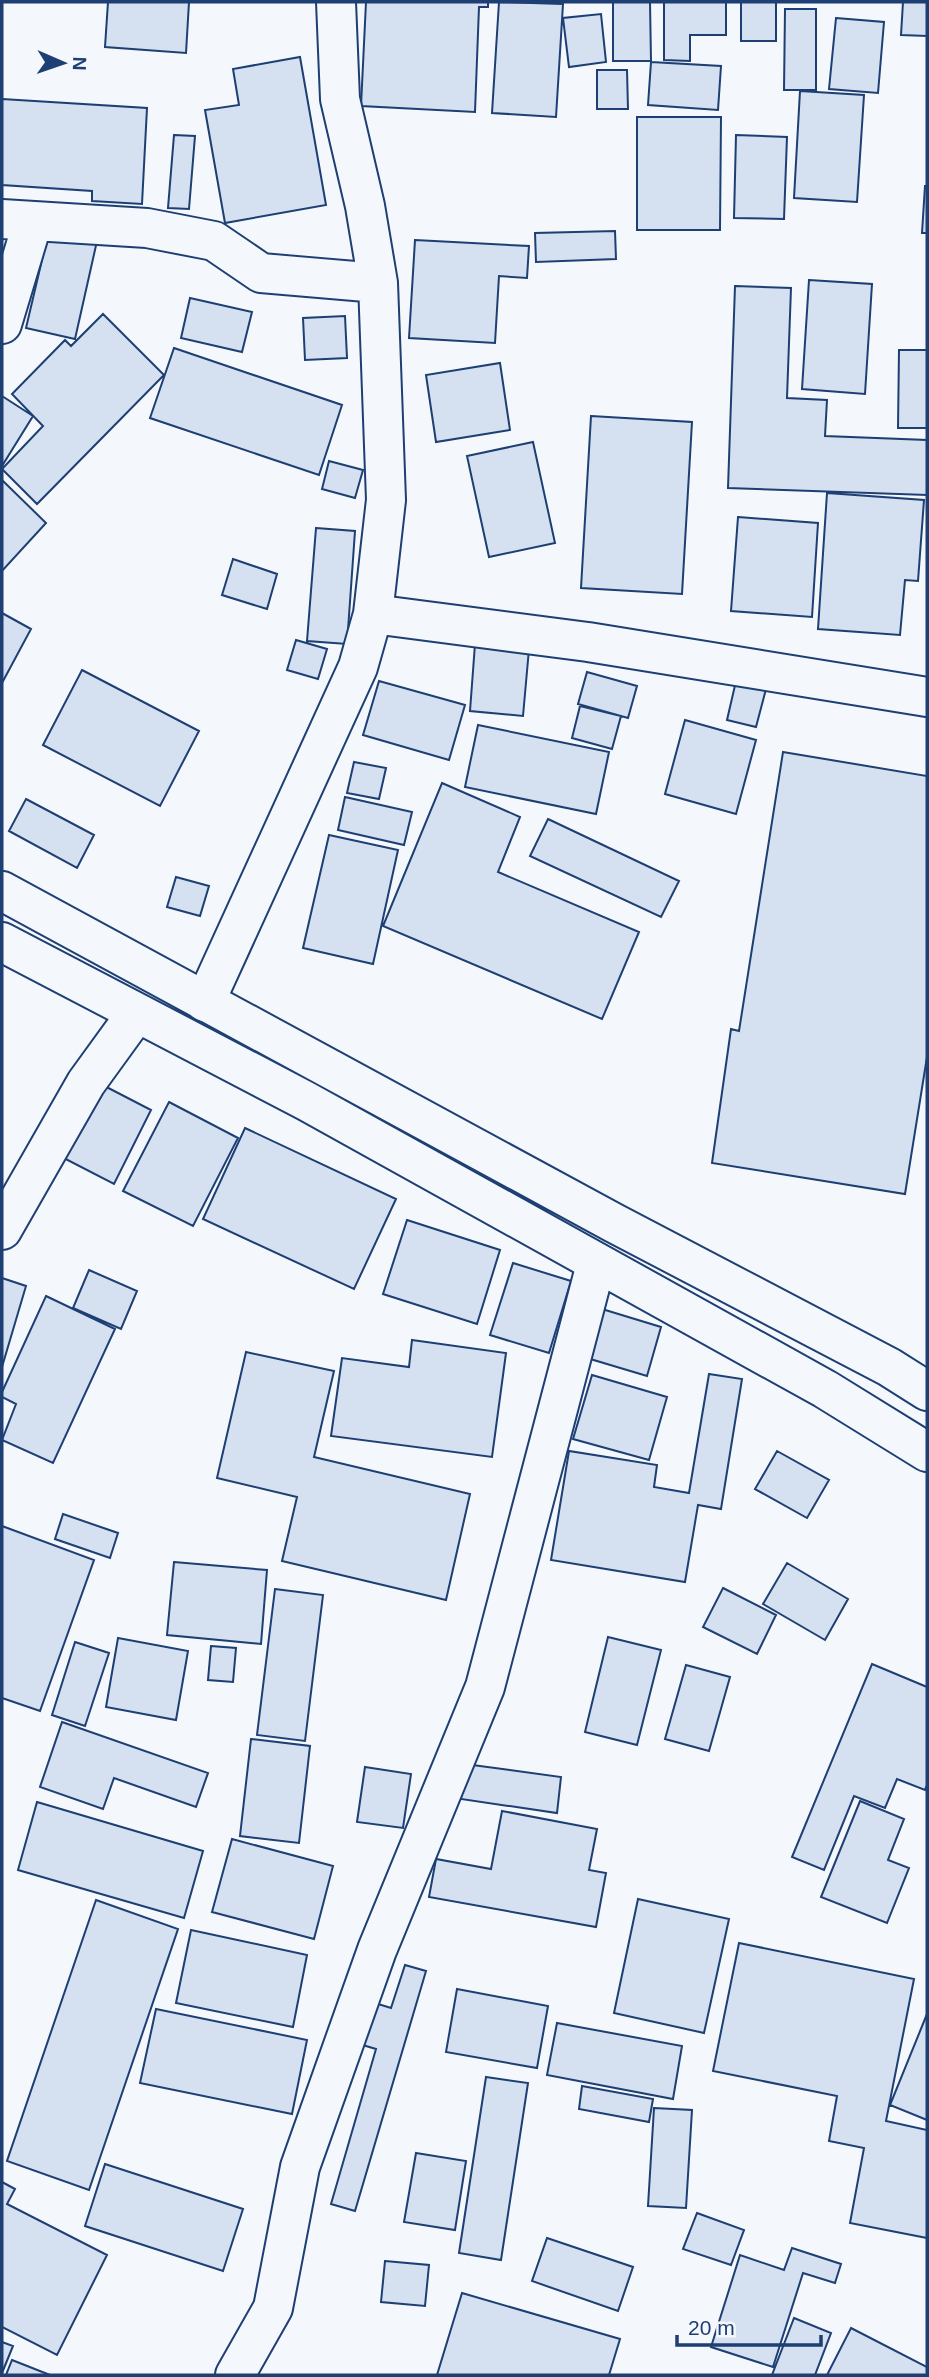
<svg xmlns="http://www.w3.org/2000/svg" width="929" height="2377" font-family="Arial,sans-serif">
  <style>
    .building { fill: #d5e0f0; stroke: #1d3f73; stroke-width: 2 }
    .lines { fill: none; stroke-linecap: round; stroke-linejoin: round }
    .minor-casing { stroke: #1d3f73; stroke-width: 42 }
    .tertiary-casing { stroke: #1d3f73; stroke-width: 42 }
    .primary-casing { stroke: #1d3f73; stroke-width: 42 }
    .minor { stroke: #f4f7fb; stroke-width: 38 }
    .tertiary { stroke: #f4f7fb; stroke-width: 38 }
    .primary { stroke: #f4f7fb; stroke-width: 38 }
  </style>
  <rect width="100%" height="100%" fill="#f4f7fb"/>
  <path class="building" d="M108,2h81l-3,51 -81,-6z
    M366,2h122v5h-9l-4,105 -114,-6z
    M499,2l64,2 -7,113 -64,-4z
    M613,2h37l1,59h-38z
    M664,2h62v33h-36v26l-26,-1z
    M741,2h35v39h-35z
    M903,2h24v34l-26,-1z
    M785,9h31v81h-32z
    M601,14l5,48 -37,5 -6,-49z
    M836,18l48,4 -6,71 -49,-4z
    M300,57l26,148 -101,18 -20,-113 34,-5 -6,-36z
    M651,62l70,4 -3,44 -70,-5z
    M597,70h30l1,39h-31z
    M800,91l64,4 -7,107 -63,-4z
    M2,99l145,9 -5,96 -50,-3v-10l-90,-6z
    M637,117h84l-1,113h-83z
    M174,135l21,1 -6,73 -21,-1z
    M736,135l51,2 -3,82 -50,-1z
    M925,186h2v47h-5z
    M49,230l48,11 -22,98 -49,-11z
    M615,231l1,28 -80,3 -1,-29z
    M415,240l114,6 -2,32 -28,-2 -4,67 -86,-5z
    M809,280l63,4 -7,110 -63,-5z
    M735,286l56,2 -4,110 40,2 -2,36 102,4v55l-199,-7z
    M190,298l62,14 -10,40 -61,-14z
    M103,314l61,61 -127,129 -35,-35 41,-43 -31,-32 53,-54 6,6z
    M345,316l2,42 -42,2 -2,-42z
    M174,348l168,57 -23,70 -169,-57z
    M899,350h28v78h-29z
    M500,363l10,67 -74,12 -10,-67z
    M2,396l31,20 -31,50z
    M591,416l101,6 -10,172 -101,-6z
    M533,442l22,101 -66,14 -22,-101z
    M329,461l34,9 -8,28 -33,-9z
    M2,480l44,43 -44,48z
    M827,493l97,7 -6,81 -13,-1 -5,55 -82,-6z
    M738,517l80,6 -6,94 -81,-6z
    M316,528l39,3 -8,113 -40,-3z
    M233,559l44,15 -10,35 -45,-14z
    M2,613l29,16 -29,54z
    M296,640l31,9 -9,30 -31,-9z
    M475,644l54,5 -6,67 -53,-5z
    M82,670l117,61 -39,75 -117,-61z
    M587,672l50,14 -9,32 -50,-14z
    M379,681l86,24 -16,55 -86,-25z
    M736,681l30,8 -10,38 -29,-7z
    M580,706l41,10 -9,33 -40,-11z
    M685,720l71,20 -20,74 -71,-20z
    M478,725l131,27 -13,62 -131,-27z
    M783,752l144,24v281l-22,137 -193,-31 19,-134 8,2z
    M354,762l32,6 -7,31 -32,-6z
    M442,783l78,34 -22,55 141,60 -37,87 -219,-93z
    M345,797l67,15 -8,33 -66,-15z
    M26,799l68,36 -17,33 -68,-37z
    M548,819l131,62 -18,36 -131,-61z
    M329,835l69,15 -25,114 -70,-16z
    M176,877l33,9 -9,30 -33,-9z
    M91,1079l60,31 -37,74 -60,-31z
    M169,1102l69,36 -45,88 -70,-35z
    M245,1128l151,71 -42,90 -151,-70z
    M407,1220l93,30 -23,74 -94,-30z
    M513,1263l58,18 -22,72 -59,-18z
    M89,1270l48,21 -16,38 -48,-21z
    M2,1278l24,8 -24,81z
    M46,1296l69,33 -62,134 -51,-23 14,-36 -14,-7v-5z
    M602,1309l59,18 -14,49 -60,-18z
    M412,1340l94,13 -14,104 -161,-21 11,-78 67,9z
    M246,1352l88,19 -20,86 156,37 -24,106 -164,-39 15,-64 -80,-19z
    M709,1374l33,5 -21,130 -23,-4 -13,77 -134,-22 18,-109 88,14 -3,22 35,6z
    M592,1375l75,22 -18,63 -76,-21z
    M777,1451l52,29 -22,38 -52,-29z
    M63,1514l55,19 -8,25 -55,-19z
    M2,1526l92,34 -54,151 -38,-13z
    M174,1562l93,8 -6,74 -94,-9z
    M787,1563l61,36 -23,41 -62,-36z
    M723,1588l53,27 -19,39 -54,-27z
    M275,1589l48,6 -18,146 -48,-6z
    M608,1637l53,13 -24,95 -52,-13z
    M118,1638l70,13 -12,69 -70,-13z
    M75,1642l34,11 -24,73 -33,-11z
    M211,1646l25,2 -3,34 -25,-2z
    M872,1664l55,23v98l-2,5 -28,-11 -12,29 -31,-12 -30,74 -32,-13z
    M686,1665l44,12 -21,74 -44,-12z
    M62,1722l146,51 -12,34 -82,-29 -11,31 -63,-22z
    M251,1739l59,7 -11,97 -59,-7z
    M465,1764l96,13 -4,36 -96,-14z
    M365,1767l46,7 -8,54 -46,-6z
    M860,1801l44,18 -16,41 21,8 -22,55 -66,-26z
    M37,1802l166,49 -19,67 -166,-48z
    M502,1811l95,18 -8,41 17,3 -10,54 -167,-30 7,-38 55,10z
    M232,1839l101,27 -19,73 -102,-27z
    M638,1899l91,20 -25,114 -90,-20z
    M96,1900l82,29 -89,261 -82,-29z
    M191,1930l116,25 -14,72 -117,-24z
    M739,1943l175,36 -28,142 41,9v108l-77,-15 14,-75 -35,-7 8,-45 -124,-25z
    M405,1965l21,6 -71,240 -24,-7 45,-155 -27,-8 13,-42 29,9z
    M457,1989l91,17 -11,62 -91,-16z
    M156,2009l151,31 -15,74 -152,-31z
    M927,2014v106l-37,-15z
    M557,2023l125,23 -9,53 -126,-24z
    M486,2077l42,6 -27,177 -42,-7z
    M582,2086l71,13 -4,23 -70,-13z
    M654,2108l38,2 -6,98 -38,-2z
    M416,2153l50,8 -11,69 -51,-8z
    M105,2164l138,45 -20,62 -138,-45z
    M2,2182l13,7 -8,15 100,51 -50,100 -55,-28z
    M697,2213l47,17 -13,35 -48,-16z
    M547,2238l86,29 -15,44 -86,-30z
    M792,2248l49,16 -6,19 -32,-10 -30,94 -62,-20 29,-92 44,15z
    M385,2261l44,4 -4,41 -44,-4z
    M462,2293l158,46 -11,36h-172z
    M794,2318l37,15 -16,42h-43z
    M851,2328l76,39v8h-100z
    M2,2342l11,4 -11,27z
    M12,2360l38,15h-44z"/>
  <g class="lines">
    <g class="minor-casing">
      <path id="minor" d="M2,219l145,9 67,13 47,32 117,10
        M2,324l31,-103
        M373,614l215,28 339,55
        M205,1002l153,-335 15,-53 13,-114 -8,-217 -13,-77 -25,-107 -4,-97
        M235,2375l38,-67 27,-141 77,-217 108,-263 111,-423"/>
    </g>
    <g class="tertiary-casing">
      <path id="tertiary" d="M2,1230l84,-147 50,-69"/>
    </g>
    <g class="primary-casing">
      <path id="primary" d="M2,891l612,332 275,144 38,24
        M2,942l304,159 519,288 102,63"/>
    </g>
    <use href="#minor" class="minor"/>
    <use href="#tertiary" class="tertiary"/>
    <use href="#primary" class="primary"/>
  </g>
  <rect width="929" height="2377" fill="none" stroke="#1d3f73" stroke-width="7"/>
  <g transform="translate(63 63) rotate(92)" stroke="#f4f7fb" stroke-width="5" paint-order="stroke">
  <path d="M0-5L12 26L0 18L-12 26Z" fill="#1d3f73"/>
  <text y="-10" font-size="19" font-weight="bold" text-anchor="middle" fill="#1d3f73">N</text>
  </g>
  <path d="M677 2335v10h144v-10" fill="none" stroke="#1d3f73" stroke-width="3.5"/>
  <text x="688" y="2335" font-size="21" fill="#1d3f73" stroke="#f4f7fb" stroke-width="5" paint-order="stroke">20 m</text>
</svg>
